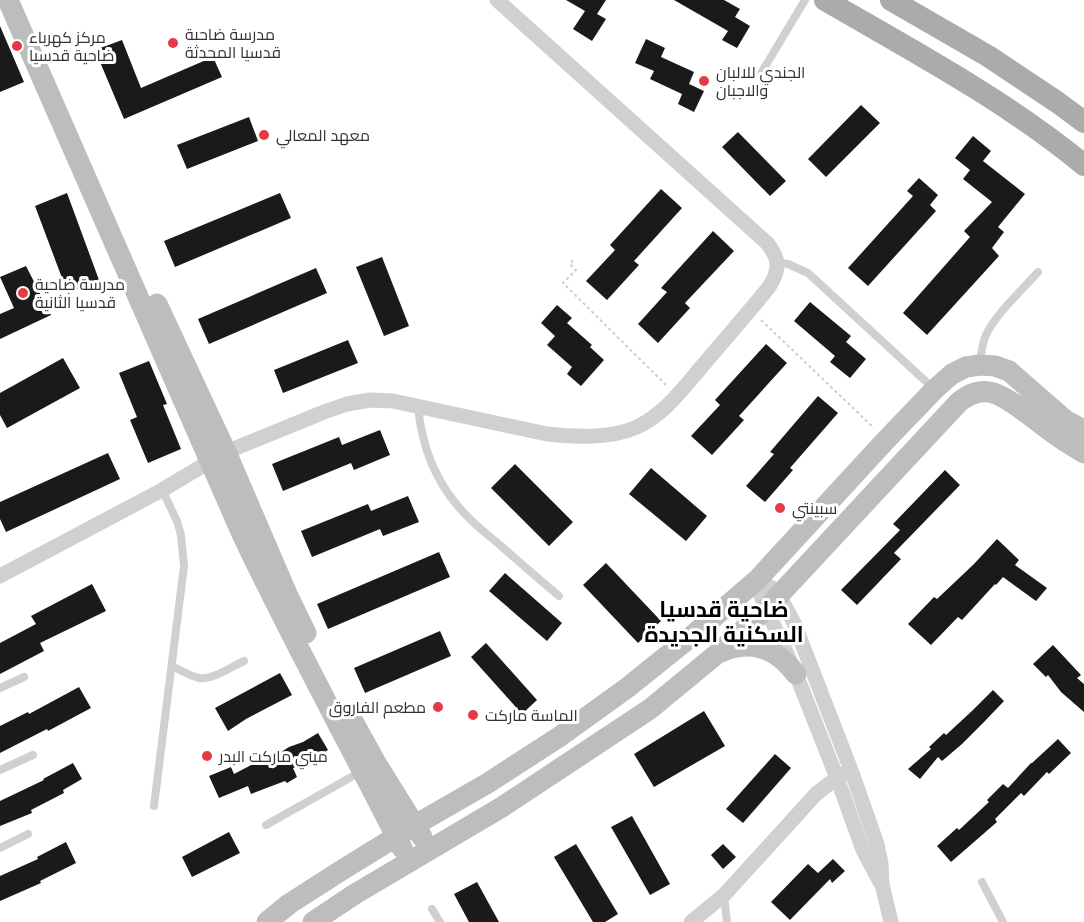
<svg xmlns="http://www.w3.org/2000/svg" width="1084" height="922" font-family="'IBM Plex Sans',Cairo,sans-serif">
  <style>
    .building { fill: #1a1a1a }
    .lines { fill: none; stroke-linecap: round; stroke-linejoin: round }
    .path { stroke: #cdcdcd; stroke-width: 2; stroke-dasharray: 3 3; stroke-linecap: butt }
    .lane { stroke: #d0d0d0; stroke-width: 8 }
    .street { stroke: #d0d0d0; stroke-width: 15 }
    .secondary { stroke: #bdbdbd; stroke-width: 21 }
    .primary { stroke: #ababab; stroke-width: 22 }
    .poi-dot { fill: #e63946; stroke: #fff; stroke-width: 2 }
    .labels { text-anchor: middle; stroke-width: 6; stroke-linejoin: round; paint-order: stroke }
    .poi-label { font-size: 16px; fill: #333; stroke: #fff; text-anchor: start }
    .district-label { font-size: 22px; font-weight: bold; fill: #000; stroke: #fff }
  </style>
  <rect width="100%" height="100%" fill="#fff"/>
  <path class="building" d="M566,0h40l-9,14 9,5 -14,22 -19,-12 12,-18z
    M674,0h50l16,9 -5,8 15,9 -13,22 -15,-8 6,-9z
    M0,26l24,56 -24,10z
    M646,39l19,9 -4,9 33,15 -5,12 15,7 -10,21 -16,-8 4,-10 -32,-15 4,-8 -19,-8z
    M122,40l19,48 72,-31 9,20 -98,42 -29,-69z
    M861,105l19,18 -54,54 -18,-18z
    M249,117l9,24 -71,28 -10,-24z
    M738,132l48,49 -16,15 -48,-49z
    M973,136l18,15 -8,10 42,33 -27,33 6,5 -12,16 7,8 -72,79 -24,-22 67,-76 -6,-6 28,-29 -29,-23 7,-9 -15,-12z
    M919,178l19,17 -8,10 6,6 -68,75 -20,-18 65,-72 -6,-5z
    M661,189l21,19 -48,53 5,4 -32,35 -21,-19 29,-31 -5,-5z
    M67,193l32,87 -31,14 -33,-88z
    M280,193l11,25 -116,49 -11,-26z
    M713,231l21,20 -49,52 5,5 -32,35 -20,-19 29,-32 -6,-4z
    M382,257l27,69 -25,10 -28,-69z
    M26,266l25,49 -51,24v-25l14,-6 -14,-31z
    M316,268l11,25 -118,51 -11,-25z
    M810,302l41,34 -5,6 20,17 -16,19 -20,-16 5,-6 -41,-35z
    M557,305l15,13 -5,5 25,22 -2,2 14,13 -23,26 -14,-12 5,-7 -25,-22 8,-9 -14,-13z
    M348,340l10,23 -75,30 -9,-23z
    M766,344l21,19 -48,53 5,4 -32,35 -21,-19 29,-31 -5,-5z
    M63,358l17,30 -73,40 -7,-13v-22z
    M149,361l18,43 -4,1 18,44 -33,14 -18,-43 7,-3 -18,-44z
    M818,396l20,17 -48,55 3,2 -28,32 -19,-16 28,-32 -4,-2z
    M380,430l10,25 -36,15 -3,-7 -68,28 -11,-27 67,-27 3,8z
    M108,453l12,26 -114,53 -6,-13v-17z
    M515,464l58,58 -24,24 -58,-58z
    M651,468l56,48 -21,25 -57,-47z
    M945,470l15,15 -66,68 7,6 -44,46 -16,-15 59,-60 -7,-6z
    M408,496l11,26 -36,14 -3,-7 -68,28 -11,-26 67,-27 3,7z
    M997,539l22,21 -4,5 32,23 -11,13 -33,-24 -7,8 -1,-1 -33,36 -4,-3 -27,28 -23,-21 26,-27 3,2 37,-35z
    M439,552l11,25 -122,52 -11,-25z
    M606,563l55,58 -23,22 -55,-58z
    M505,573l57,50 -15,18 -58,-50z
    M92,584l14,27 -66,32 4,8 -44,23v-31l36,-19 -5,-8z
    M440,631l11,25 -86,37 -11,-25z
    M486,643l51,57 -15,14 -51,-57z
    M1053,645l28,30 -4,3 7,6v28l-23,-20 -13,-17 -2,2 -13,-13z
    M280,673l12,22 -46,24 -18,12 -13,-23z
    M79,687l12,21 -43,23 -1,-2 -47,24v-27l28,-14 1,2z
    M993,690l11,11 -20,21 -22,22 -20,17 -4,-4 -18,22 -12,-10 23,-20 -2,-2 15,-14 2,2 27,-25z
    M704,711l21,35 -71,41 -20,-33z
    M318,733l10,17 -21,13 -14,5 4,9 -10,6 -2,-2 -34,13 -3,-8 -29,12 -10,-22 22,-9 3,7 21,-11 15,-4 19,-12 14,-5z
    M1058,739l13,14 -22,21 -2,-2 -23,24 -3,-3 -26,26 2,3 -46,40 -14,-16 20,-18 2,2 30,-28 -2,-2 16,-16 5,4 23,-25h1z
    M775,754l16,14 -48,55 -17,-14z
    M73,763l9,16 -19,11 1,3 -33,17 1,3 -32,13v-25l44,-21 -1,-1z
    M632,816l38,68 -20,11 -39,-68z
    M229,832l11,21 -48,24 -10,-20z
    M66,842l10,21 -36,18 1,2 -41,18v-25l38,-17 -1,-2z
    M576,844l42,70 -13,8h-12l-39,-65z
    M723,844l13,13 -13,12 -12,-14z
    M833,859l12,12 -13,12 -2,-4 -40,41 -19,-18 37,-38 10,9z
    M477,882l22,40h-30l-15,-28z"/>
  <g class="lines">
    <path class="path" d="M573,260l-3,4 6,6 -13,13 103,102
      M761,320l113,108"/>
    <path class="lane" d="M760,75l45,-75
      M778,263l10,1 20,9 125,115
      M980,363c1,-10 2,-19 6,-28 8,-19 37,-46 52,-63
      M418,407c4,41 18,77 47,107 10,11 23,21 35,31 19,17 39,34 59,51
      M172,666c8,4 18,10 27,12 14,2 32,-11 45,-17
      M0,688l24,-11
      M0,770l33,-15
      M154,806l30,-240 -3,-31 -4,-14 -15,-31
      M266,825l96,-54
      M0,848l28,-14
      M982,882l21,40
      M724,896l3,26
      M432,909l8,13"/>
    <path class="street" d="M0,576l162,-86 64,-38 98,-40 23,-8 23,-4 23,1 154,33c29,3 63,5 90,-7 28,-13 47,-40 67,-63 22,-26 44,-51 65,-77 11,-17 11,-28 -2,-44l-270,-243
      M757,580l15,8 7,7 15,28 57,147 26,74 4,20 1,20 9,38
      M757,580l5,19 34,75 41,104 26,72 17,32
      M691,922l33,-27 92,-101 14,-11 13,-9"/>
    <path class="secondary" d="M8,0l234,534c50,106 107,209 160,314
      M157,304l69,148 61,142 19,39
      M721,652c31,-13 55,-4 75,22
      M349,714l27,49 46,74
      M267,922l22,-18 53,-34 73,-45 73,-42 71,-46 68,-49 66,-53 64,-55 129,-140 49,-51 17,-15 14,-7 14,-2 15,1 14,5 56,49 19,10
      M313,922l42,-28 147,-87 148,-98 68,-56 48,-44 193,-207c9,-7 18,-12 30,-10 18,2 50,32 67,43 9,7 19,12 28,18"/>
    <path class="primary" d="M825,0c88,51 180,100 259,165
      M891,0l97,56 69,46 27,20"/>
  </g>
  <g class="poi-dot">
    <circle cx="173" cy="43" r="6"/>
    <circle cx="17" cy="46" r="6"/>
    <circle cx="704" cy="81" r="6"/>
    <circle cx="264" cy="135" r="6"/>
    <circle cx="23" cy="293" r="6"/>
    <circle cx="780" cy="508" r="6"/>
    <circle cx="438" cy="707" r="6"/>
    <circle cx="473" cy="715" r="6"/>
    <circle cx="207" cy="756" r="6"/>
  </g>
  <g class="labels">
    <g class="poi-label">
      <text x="185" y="40">مدرسة ضاحية<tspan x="185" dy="18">قدسيا المحدثة</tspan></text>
      <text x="29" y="43">مركز كهرباء<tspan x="29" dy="18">ضاحية قدسيا</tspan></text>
      <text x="716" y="78">الجندي للالبان<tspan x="716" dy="18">والاجبان</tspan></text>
      <text x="276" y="141">معهد المعالي</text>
      <text x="35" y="290">مدرسة ضاحية<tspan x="35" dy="18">قدسيا الثانية</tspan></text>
      <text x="792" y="514">سبينتي</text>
      <text x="426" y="713" text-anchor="end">مطعم الفاروق</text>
      <text x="485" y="721">الماسة ماركت</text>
      <text x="219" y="762">ميني ماركت البدر</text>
    </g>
    <g class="district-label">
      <text x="724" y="617">ضاحية قدسيا<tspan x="724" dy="25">السكنية الجديدة</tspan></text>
    </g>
  </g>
</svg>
